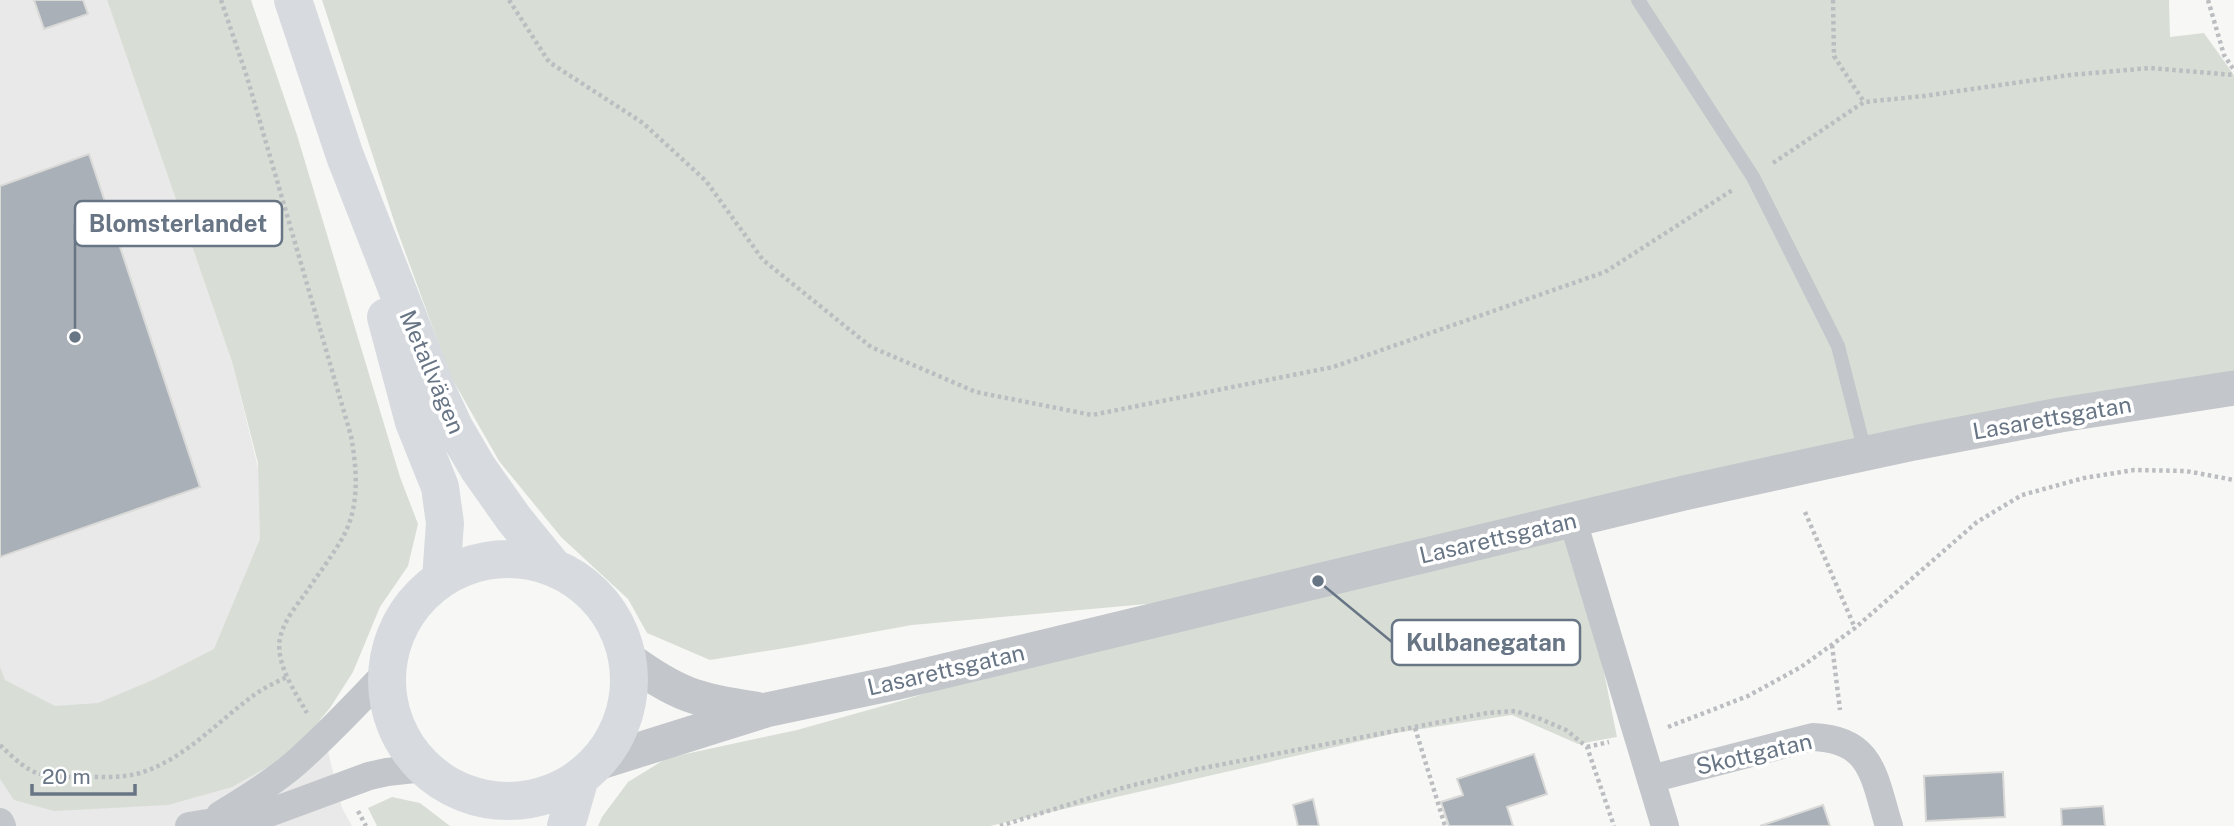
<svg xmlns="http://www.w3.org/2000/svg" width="2234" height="826" font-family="'Public Sans',sans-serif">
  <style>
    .built { fill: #e8e9e8 }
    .green { fill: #d8ded6 }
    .building { fill: #aab0b7; stroke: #d9d9d7; stroke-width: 2 }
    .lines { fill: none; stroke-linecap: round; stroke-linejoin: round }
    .path { stroke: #bbbdc0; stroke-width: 4.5; stroke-dasharray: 3.5 3.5; stroke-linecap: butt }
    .service { stroke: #c3c6ca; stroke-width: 14 }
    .minor { stroke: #c3c6ca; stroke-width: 28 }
    .tertiary { stroke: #c3c6ca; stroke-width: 35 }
    .primary { stroke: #d7dadf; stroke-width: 38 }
    .labels { text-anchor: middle; stroke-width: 7; stroke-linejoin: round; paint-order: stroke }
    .street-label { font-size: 23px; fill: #687585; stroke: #fff }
    .leader { fill: none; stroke: #687585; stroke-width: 2.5 }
    .callout-dot { fill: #687585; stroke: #fff; stroke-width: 2.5 }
    .callout { fill: #fff; stroke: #687585; stroke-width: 2.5 }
    .callout-label { font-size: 24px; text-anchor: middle; font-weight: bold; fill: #687585 }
  </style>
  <rect width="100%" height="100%" fill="#f7f8f5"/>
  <path class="built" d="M0,0h107l125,362 110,446 10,18h-352z"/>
  <path class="green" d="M107,0h144l46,135 103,342 18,47 -10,42 -28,41 -27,65 -23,36 -26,31 -22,20 -50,28 -64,18 -114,6 -40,-11 -14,-21v-112l5,13 50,26 43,-3 55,-23 61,-31 46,-110 -2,-76 -26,-101z
    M322,0h1847l1,37 34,-4 30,42v313l-660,135 43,214 -39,7 -66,-29 -116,18 -406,93h-392l4,-9 26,-35 39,-24 130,-28 107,-30 343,-105 -335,30 -121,22 -81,13 -63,-27 -19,-34 -67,-62 -62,-76 -49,-86 -54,-148z
    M392,797l28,6 30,23h-73l-9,-18z"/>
  <path class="building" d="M34,0h49l5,14 -44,15z
    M89,154l111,333 -200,70v-371z
    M1534,754l13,40 -40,13 6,19h-64l-8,-24 22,-7 -6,-16z
    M2003,772l2,45 -79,4 -2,-45z
    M1313,799l6,27h-21l-5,-21z
    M1823,805l7,21h-70z
    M2103,806l2,20h-43l-1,-17z"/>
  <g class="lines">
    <path class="path" d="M221,0l26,77 104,359c6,33 9,70 -8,101 -10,18 -24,36 -36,54 -10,14 -23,29 -27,47 -5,25 15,54 27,75
      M509,0l40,62 94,61 63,58 57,79 108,87 105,45 116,23 241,-48 272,-95 129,-83
      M1833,0l1,56 30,46
      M2208,0l16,55 10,15
      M1773,163l91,-61 60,-6 146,-21 80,-7 84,7
      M1805,512l50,116
      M1832,645l8,65
      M1668,727l80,-31 53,-29 54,-39 122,-106 45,-27 62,-17 50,-8 52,1 48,9
      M1415,728l30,98
      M0,745c34,33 39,32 86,32 17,0 37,1 54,-4 45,-14 77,-51 114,-78 10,-7 22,-13 33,-18
      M1587,747l22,-5
      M358,811l8,15
      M1000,826l122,-38 76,-19 289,-56 28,-2 23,7 28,12 21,17 27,79"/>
    <path class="service" d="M1638,0l115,177 85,169 27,106"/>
    <path class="minor" d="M1573,521l92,305
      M1651,779l162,-42c60,2 61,41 76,89
      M220,815c25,-15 49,-30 71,-48 34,-29 65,-63 96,-95
      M0,822l2,4
      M189,826l80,-13 100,-37 18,-4 37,-4"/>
    <path class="tertiary" d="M628,659c48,35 69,42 128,50
      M597,763l169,-53 128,-27 790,-190 123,-27 107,-23 146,-28 174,-27"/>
    <path class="primary" d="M293,0l52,156 90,230 19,41 24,41 36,51 40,49
      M386,317l28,105 26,65 5,36 -4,56
      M387 680a121 121 0 1 1 242 0a121 121 0 1 1-242 0Z
      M566,826l14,-48"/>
  </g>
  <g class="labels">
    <g class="street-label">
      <text transform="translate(432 372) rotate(67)" y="8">Metallvägen</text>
      <text transform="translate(2052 418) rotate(-10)" y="8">Lasarettsgatan</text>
      <text transform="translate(1498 538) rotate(-13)" y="8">Lasarettsgatan</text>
      <text transform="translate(946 670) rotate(-13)" y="8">Lasarettsgatan</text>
      <text transform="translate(1754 754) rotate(-13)" y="8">Skottgatan</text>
    </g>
  </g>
  <path class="leader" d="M75 337L75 224M1318 581L1392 642"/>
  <g class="callout-dot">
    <circle cx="75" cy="337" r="7"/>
    <circle cx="1318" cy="581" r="7"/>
  </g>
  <g class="callout">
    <rect x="75" y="201" width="207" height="45" rx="7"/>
    <rect x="1392" y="620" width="188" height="45" rx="7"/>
  </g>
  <g class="callout-label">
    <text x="178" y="232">Blomsterlandet</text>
    <text x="1486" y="651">Kulbanegatan</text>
  </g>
  <path d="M32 784v10h103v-10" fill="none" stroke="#687585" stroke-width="3.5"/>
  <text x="42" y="784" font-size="21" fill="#687585" stroke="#ffffff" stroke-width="5" paint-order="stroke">20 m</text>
</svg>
